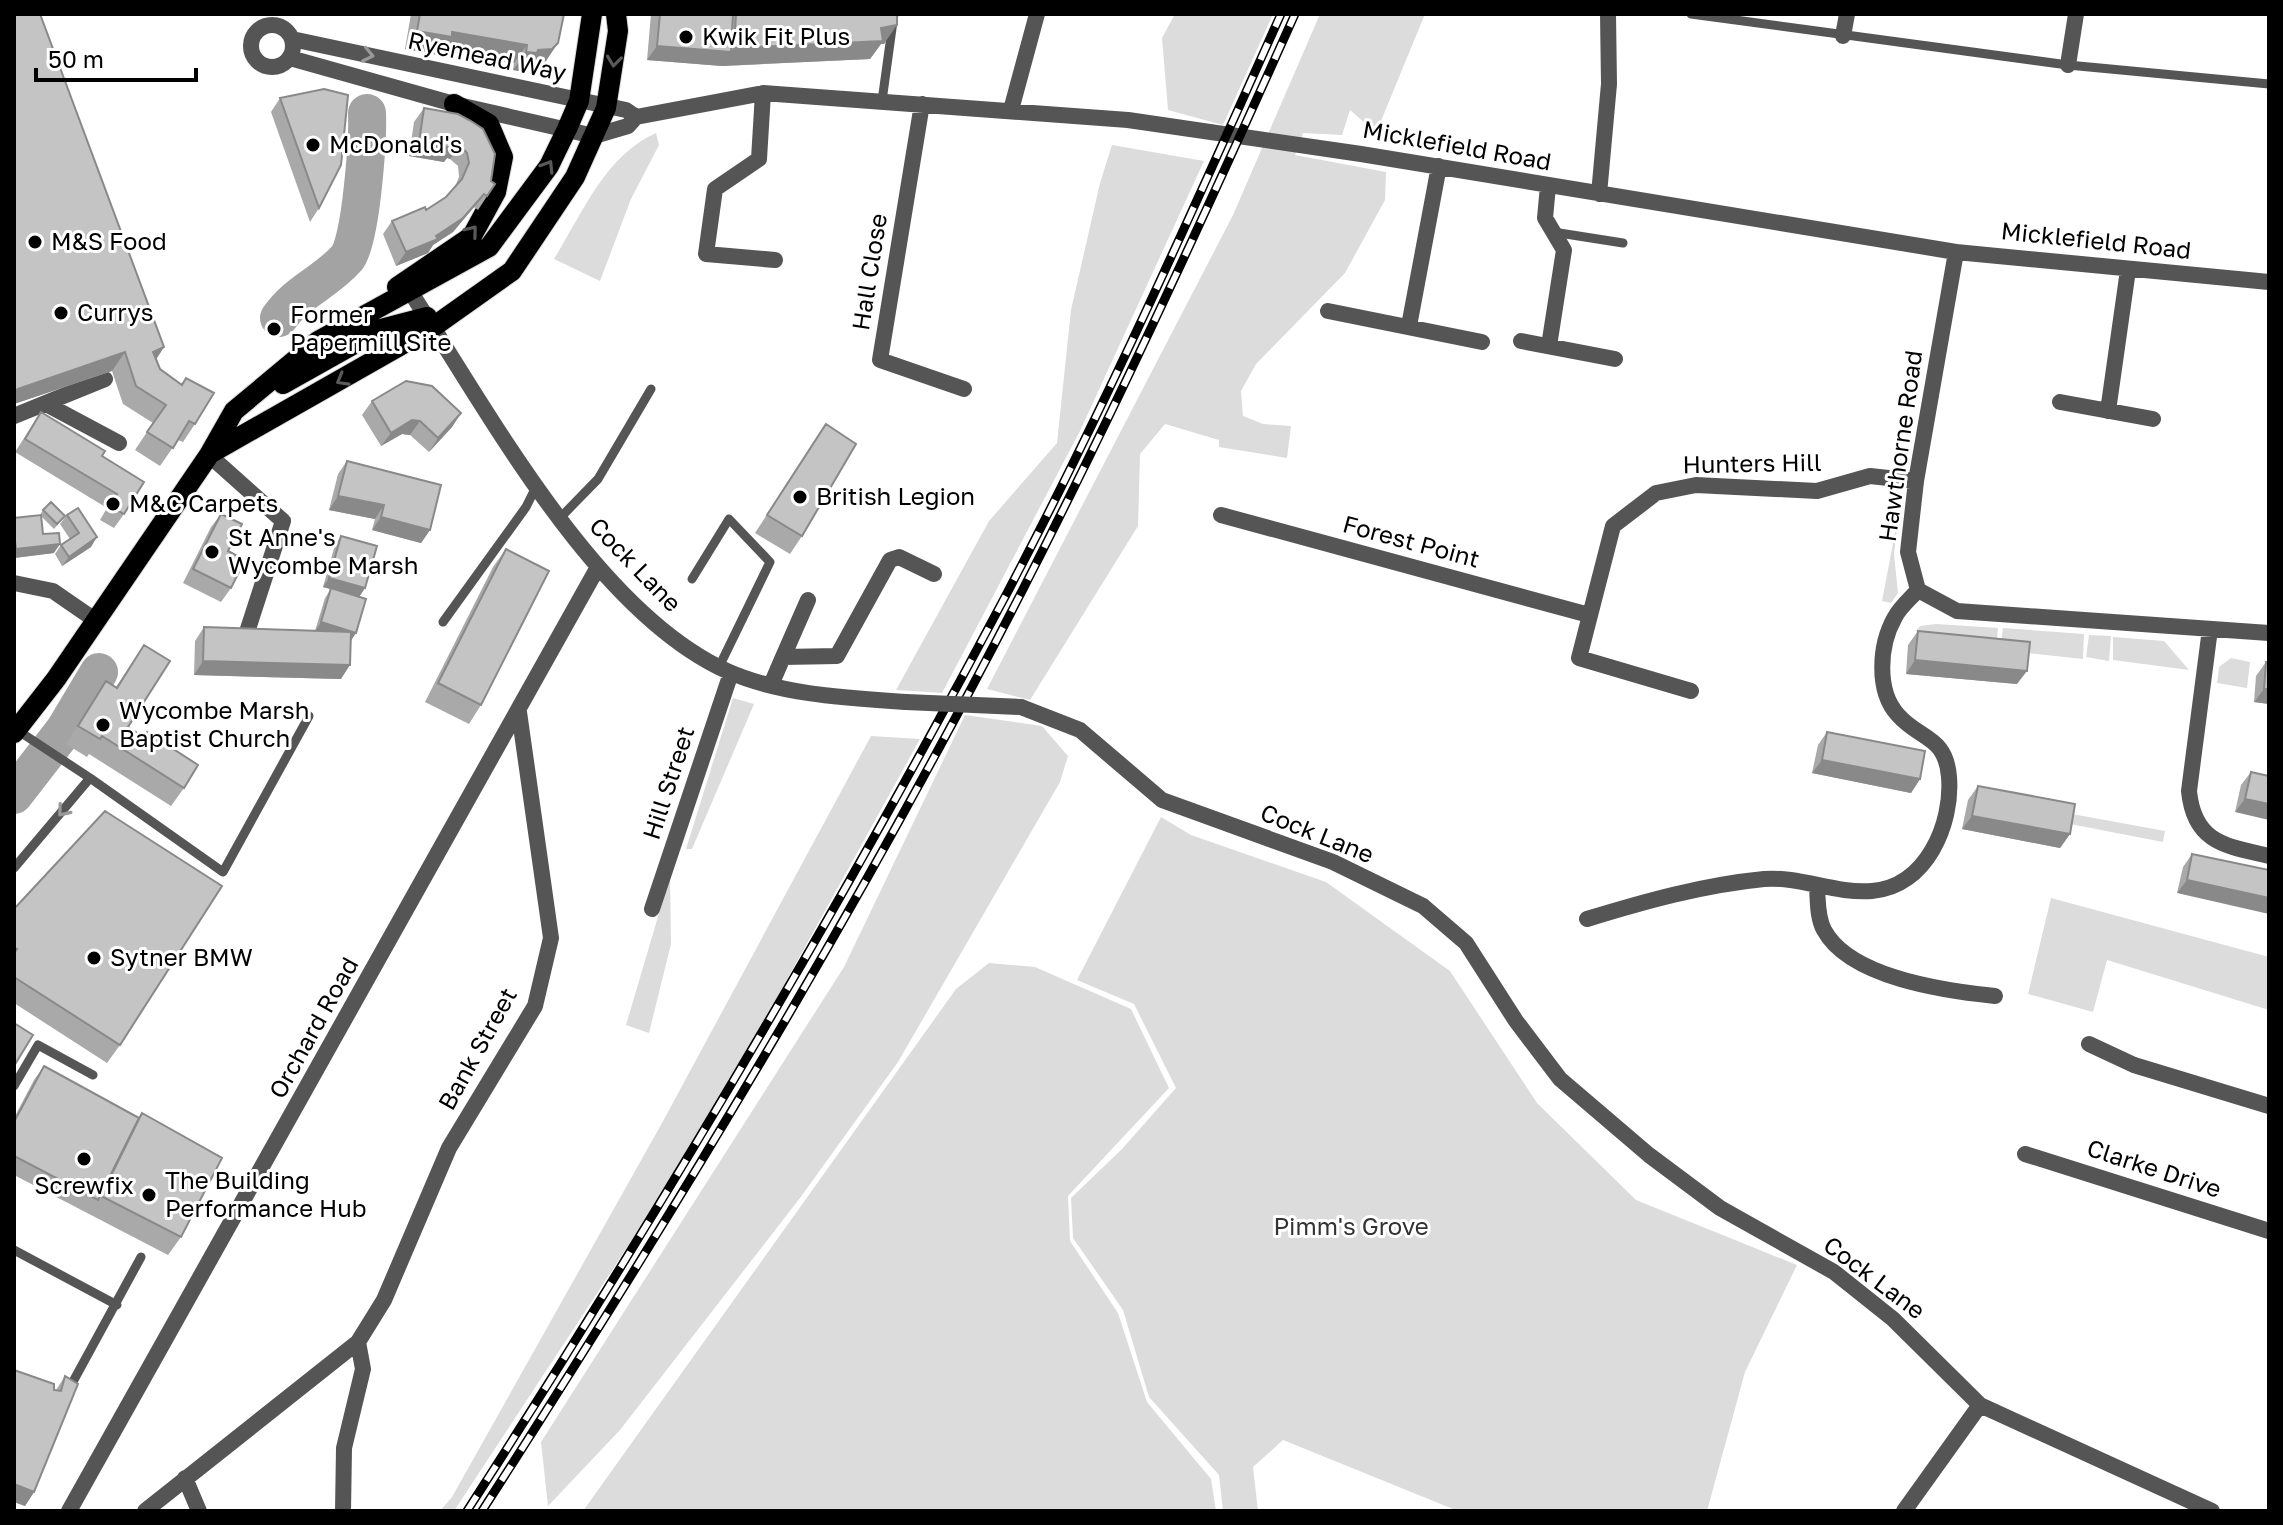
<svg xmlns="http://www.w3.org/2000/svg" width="2283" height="1525" font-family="'Golos Text',sans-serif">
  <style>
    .green { fill: #dcdcdc }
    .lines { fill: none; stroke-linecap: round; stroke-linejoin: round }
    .river { stroke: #a3a3a3; stroke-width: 38 }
    .primary-casing { stroke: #dbdbdb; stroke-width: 22 }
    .service { stroke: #555; stroke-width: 9 }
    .minor { stroke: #555; stroke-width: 16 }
    .primary { stroke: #000; stroke-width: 20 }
    .rail-casing { stroke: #000; stroke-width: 9 }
    .rail { stroke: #fff; stroke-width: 6; stroke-dasharray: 18; stroke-linecap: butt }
    .minor-bridge { stroke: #555; stroke-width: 16 }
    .wall { fill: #a9a9a9 }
    .shaded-wall { fill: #898989 }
    .building { fill: #c4c4c4; stroke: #898989; stroke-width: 2 }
    .oneway { stroke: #999 }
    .oneway2 { stroke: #595959 }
    .poi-dot { fill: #000; stroke: #fff; stroke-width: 3 }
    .labels { text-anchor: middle; stroke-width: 6; stroke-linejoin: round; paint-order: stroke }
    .poi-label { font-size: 24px; fill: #000; stroke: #fff; text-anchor: start }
    .street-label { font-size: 24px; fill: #000; stroke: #fff }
    .park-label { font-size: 24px; fill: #333; stroke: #fff }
  </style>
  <rect width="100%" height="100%" fill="#fff"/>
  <path class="green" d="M1175,14h98l-50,111 -55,-15 -6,-72z
    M1320,14h105l-49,119 -26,-23 -8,25 -39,-2 -8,22 91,17 -1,28 -40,73 -89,91 -15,27 2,25 20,8 28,2 -4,32 -68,-11v-7l-54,-16 -25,30 -2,72 -108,174 -43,-11 246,-474z
    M656,133l3,12 -28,54 -31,82 -46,-22c29,-47 51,-103 102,-126z
    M1112,145l92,16 -124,270 -138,262 -46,-3 93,-169 68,-78 14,-133 29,-127z
    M1899,512l-5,42 4,39 -7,10 -9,-2z
    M1936,624l62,4 -2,21 -71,-8 -9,-10 4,-5z
    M2003,628l81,6 -1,25 -83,-9z
    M2089,635l22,1 -2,25 -23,-4z
    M2113,637l51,4 25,29 -76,-10z
    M2231,658l19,4 -3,26 -30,-5 2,-16z
    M733,698l21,6 -62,145h-6z
    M965,715l77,11 26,30 -8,26 -162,280 -98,136 -180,232 -72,76 -7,-64 303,-475z
    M871,736l49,3 -219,396 -247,376h-14l12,-14 210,-374z
    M2072,814l93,17 -2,11 -93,-18z
    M1161,817l30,18 135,47 124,89 87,132 99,97 161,65 -52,107 -38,139h-249l-175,-71 -30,27 5,44h-35l-4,-36 -70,-78 -26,-87 -50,-72 -2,-40 51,-49 54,-61 -42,-84 -57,-24z
    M670,876l1,68 -22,89 -23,-8z
    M2051,898l218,59v53l-162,-50 -14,52 -65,-18z
    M989,963l46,4 96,42 38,79 -101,108 2,45 48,72 29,89 64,77 5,32h-633l373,-522z"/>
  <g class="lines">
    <path class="river" d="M279,318c20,-28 46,-35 68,-60 14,-16 21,-119 20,-145
      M14,795l51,-66 34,-57"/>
    <g class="primary-casing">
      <path id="primary" d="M397,287l75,-51 24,-44 7,-35 -14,-33 -35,-20
        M283,384l98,-55 46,-12
        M213,452l220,-125 79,-56 63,-94 31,-69 12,-77 -2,-17
        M14,733l42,-54 153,-224 25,-44 84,-70 171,-94 60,-81 18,-37 12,-28 13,-87"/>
    </g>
    <path class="service" d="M1691,14l377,51 201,19
      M882,101l12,-87
      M1553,232l70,11
      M559,519l39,-40 53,-90
      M692,579l37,-60 41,43 -51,105
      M443,622l83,-115 11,-22
      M90,778l133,94 86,-156
      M14,868l76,-90 -73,-48
      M14,1086l24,-41 55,30
      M14,1250l103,55
      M69,1389l72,-132"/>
    <path class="minor" d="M251 46a21 21 0 1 1 42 0a21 21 0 1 1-42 0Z
      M1843,36l4,-22
      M292,39l334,71 10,7
      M290,58l164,46 140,32 34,-10 8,-9 127,-24 365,27 233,34 595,98 313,30
      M2068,65l8,-51
      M763,93l-4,66 -44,30 -9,65 69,6
      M922,104l-42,256 84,29
      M1011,110l26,-96
      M1548,186l-3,32 19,32 -15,96
      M1599,194l10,-110 -1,-70
      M1956,252l-40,229 -8,71 10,38 39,21 312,22
      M404,282c80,121 188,328 323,389 54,24 120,27 179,31
      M1328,311l154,31
      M1409,326l30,-160
      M1521,341l94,18
      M2060,402l93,17
      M46,404l73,39
      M2108,411l20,-141
      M14,416l91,-37
      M209,455l74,66 -36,111
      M1221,515l368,100
      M14,583l39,8 42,29
      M2210,629l-21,162c5,52 37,55 80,65
      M783,657l25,-57
      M771,685l12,-28 54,-1 53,-96 9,-3 35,17
      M1691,691l-112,-33 34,-132 43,-33 40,-8 121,6 53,-15 46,5
      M1021,707l59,23 82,70 171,62 90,44 43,37 50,78 44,58 89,76 71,53 114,64 59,47 87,86 232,106
      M1817,887c1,13 0,30 7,43 26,48 122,61 171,66
      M652,909l79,-236
      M1587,919c59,-18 116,-34 177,-40 36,-3 71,15 108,12 54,-4 81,-67 77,-114 -3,-41 -29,-37 -51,-62 -22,-24 -19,-70 -3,-98 5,-10 16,-19 23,-27
      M2089,1044l45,21 135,41
      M2025,1154l244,77
      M185,1478l14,33
      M69,1511l529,-944
      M145,1511l213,-169 26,-42 65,-152 86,-142 16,-68 -32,-226
      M343,1511l1,-63 19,-79 -5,-27
      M1904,1511l76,-106"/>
    <use href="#primary" class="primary"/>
    <g class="rail-casing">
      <path id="rail" d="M467,1511c192,-298 373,-602 539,-916 100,-190 187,-385 275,-581
        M482,1511c192,-298 376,-601 538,-916 98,-191 187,-385 275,-581"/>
    </g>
    <use href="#rail" class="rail"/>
    <path class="minor-bridge" d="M906,702l115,5"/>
  </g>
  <path class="wall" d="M14,14l150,333 -8,12 4,10 21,16 5,-7 9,46 -12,18 -5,-2 -18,26 -25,-16 18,-27 -30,-19 -11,-33 -98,33z
    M411,14h153l-18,47 -7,6 -12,1 -2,4 -12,-2 1,-7 -72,-13 -3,5 -34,-6z
    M651,14h246l-13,30h-3l-11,15 -148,7 -75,-6z
    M280,98l39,110 -9,14 -39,-110z
    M424,108l34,6 33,67 4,3 -17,26 -4,-3 -21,25 -20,13 -5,8 -32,13 -13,-32 9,-13 34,-11 20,-13 9,-10 4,-10 -1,-11 -8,-7 -3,-1 -3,4 -35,-6 5,-34z
    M372,401l89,12 -9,14 -23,25 -19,-17 -8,-1 -21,12 -19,-31z
    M41,412l61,44 22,58 -10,14 -14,-8 7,-12 -92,-56z
    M826,424l-24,112 -12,18 -35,-21z
    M347,461l83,69 -9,13 -49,-13 3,-11 -46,-9 9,-36z
    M43,510l22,6 -11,13 -13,-13 2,18 11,19 -40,5v-40l26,-3z
    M221,514l7,37 3,37 -10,14 -38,-19 28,-56z
    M67,515l24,32 -29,19 -7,-12 6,-9 9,-6 -10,-15z
    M341,536l24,52 -6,9 -3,36 -5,7 -10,39 -147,-4 1,-34 9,-14 111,4 10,-33 6,-9 -8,-2 12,-42z
    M506,549l-25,156 -12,19 -44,-22 68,-135z
    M1918,631l99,53 -111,-10 2,-29z
    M144,645l-16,82 56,61 -13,18 -82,-52 -2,3 -21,-13 40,-63 10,6z
    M2266,662l3,42 -15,-2 2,-26z
    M1827,732l93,47 -9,14 -99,-20 6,-28z
    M2251,772l18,4 -34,36 6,-27z
    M1978,786l92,48 -10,14 -98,-19 6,-29z
    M2192,854l77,16 -92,23 6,-26z
    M14,909l106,136 -13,18 -93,-60z
    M44,1066l95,52 3,-5 39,124 -13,18 -154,-80v-57l20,-38z
    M14,1370l42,20 9,-14 -31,116 -9,14 -11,-4z"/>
  <path class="shaded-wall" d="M897,25l-13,19h-3l-11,15 -148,7 -75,-6 10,-14 74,6 3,-4z
    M417,31l35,1 75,13 -13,18 -72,-13 -3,5 -34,-6z
    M558,43l-12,18 -7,6 -12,1 -2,4 -12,-2 13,-18z
    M419,142l35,1 6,2 -10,14 -3,-1 -3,4 -35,-6z
    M484,194l-10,13 -21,25 -20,13 -5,8 -32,13 10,-14 30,-16z
    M164,347l-12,19 1,-14z
    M125,352l-13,19 -98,33v-13l4,-2z
    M461,413l-9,14 -23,25 9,-14z
    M412,420l8,1 -10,14 -8,-1 -21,12 10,-13z
    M338,496l46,9 -9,14 -46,-9z
    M381,517l49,13 -9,13 -49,-13z
    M97,537l-6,10 -29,19 7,-9z
    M60,544l-6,9 -40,5v-6l2,-3z
    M329,578l36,10 -6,9 -36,-10z
    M321,622l35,11 -6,9 -35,-11z
    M1915,660l112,11 -10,13 -111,-10z
    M203,661l147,4 -9,14 -147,-4z
    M2264,689h5v15l-15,-2z
    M1822,760l98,19 -9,14 -99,-20z
    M2245,799l24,5v16l-34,-8z
    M1972,816l98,18 -10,14 -98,-19z
    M2187,880l82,18v16l-92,-21z
    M14,1484l20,8 -9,14 -11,-4z"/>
  <path class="building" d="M14,14h26l124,333 -11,5 7,17 22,16 4,-7 28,15 -19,31 -6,-3 -16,27 -26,-16 19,-27 -30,-19 -11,-34 -107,37 -4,2z
    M420,14h144l-6,29 -6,6 -14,1 -1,3 -11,-1 1,-7 -75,-13v5l-35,-6z
    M660,14h73l-2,38 -74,-6z
    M736,14h161v11l-16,3 2,13 -149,7z
    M324,89l24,6 -7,70 -22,43 -39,-110z
    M424,108l34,6 13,7 12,8 12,25 -4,27 4,3 -8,12 -3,-2 -21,24 -27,18 2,3 -32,13 -14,-31 33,-14 1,3 20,-13 16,-18 7,-16 -2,-10 -7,-8 -6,-2v5l-35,-6z
    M406,381l26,5 29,27 -23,25 -18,-17 -8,-1 -21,13 -19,-32z
    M41,412l64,39 -3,5 42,26 -20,32 -14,-8 7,-12 -92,-55z
    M826,424l30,20 -54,92 -35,-21z
    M347,461l94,24 -11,45 -49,-13 3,-12 -46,-9z
    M51,502l14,14 -8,8 -14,-14z
    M78,508l19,29 -28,20 -8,-12 18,-12 -12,-18z
    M221,514l21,10 -14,27 17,9 -14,28 -38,-19z
    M41,515l2,19 16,-1 1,11 -44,5 -2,-15v-16z
    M341,536l36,10 -12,42 -36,-10z
    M506,549l43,22 -68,134 -43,-22z
    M331,588l35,11 -10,34 -35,-11z
    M204,627l147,5 -1,33 -147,-4z
    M1918,631l112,11 -3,29 -112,-11z
    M144,645l26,16 -42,66 16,10 3,-5 51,33 -14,23 -82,-52 -2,3 -22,-13 28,-45 11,7z
    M2266,662h3v27h-5z
    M1827,732l98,19 -5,28 -98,-19z
    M2251,772l18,4v28l-24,-5z
    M1978,786l97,18 -5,30 -98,-18z
    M105,811l117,75 -102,159 -106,-68v-24l3,-4 -3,-1v-39z
    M2192,854l77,16v28l-82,-18z
    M14,1023l19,12 -19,31z
    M44,1066l95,52 -41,82 -84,-44v-34z
    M142,1113l80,45 -41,79 -80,-41z
    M14,1370l40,14v6l7,1 4,-15 13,8 -44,108 -20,-8z"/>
  <defs><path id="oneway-chevron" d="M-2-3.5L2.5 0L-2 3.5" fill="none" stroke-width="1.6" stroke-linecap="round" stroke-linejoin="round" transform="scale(2)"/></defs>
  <g class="oneway">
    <use href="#oneway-chevron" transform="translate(368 55) rotate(12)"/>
    <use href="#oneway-chevron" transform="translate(63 811) rotate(130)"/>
  </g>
  <g class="oneway2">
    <use href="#oneway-chevron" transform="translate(614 61) rotate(97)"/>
    <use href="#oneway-chevron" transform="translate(548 166) rotate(-58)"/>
    <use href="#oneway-chevron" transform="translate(472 231) rotate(-51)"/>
    <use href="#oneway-chevron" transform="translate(342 380) rotate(150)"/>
  </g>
  <g class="poi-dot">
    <circle cx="686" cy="37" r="8"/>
    <circle cx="313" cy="145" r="8"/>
    <circle cx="35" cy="242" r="8"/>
    <circle cx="61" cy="313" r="8"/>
    <circle cx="274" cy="329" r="8"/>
    <circle cx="800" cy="497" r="8"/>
    <circle cx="113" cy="504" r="8"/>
    <circle cx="212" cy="552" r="8"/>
    <circle cx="103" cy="725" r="8"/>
    <circle cx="94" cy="958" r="8"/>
    <circle cx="84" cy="1159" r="8"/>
    <circle cx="149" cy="1195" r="8"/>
  </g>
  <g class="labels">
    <g class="poi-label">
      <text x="702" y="45">Kwik Fit Plus</text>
      <text x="329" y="153">McDonald's</text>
      <text x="51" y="250">M&amp;S Food</text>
      <text x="77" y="321">Currys</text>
      <text x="290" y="323">Former<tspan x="290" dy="28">Papermill Site</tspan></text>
      <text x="816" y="505">British Legion</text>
      <text x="129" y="512">M&amp;C Carpets</text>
      <text x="228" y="546">St Anne's<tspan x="228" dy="28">Wycombe Marsh</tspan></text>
      <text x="119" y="719">Wycombe Marsh<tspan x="119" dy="28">Baptist Church</tspan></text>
      <text x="110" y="966">Sytner BMW</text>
      <text x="165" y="1189">The Building<tspan x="165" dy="28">Performance Hub</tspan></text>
      <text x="84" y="1194" text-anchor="middle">Screwfix</text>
    </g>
    <g class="street-label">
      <text transform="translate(487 57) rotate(12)" y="8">Ryemead Way</text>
      <text transform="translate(1457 146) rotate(10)" y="8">Micklefield Road</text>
      <text transform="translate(2096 241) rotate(6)" y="8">Micklefield Road</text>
      <text transform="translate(870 272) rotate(-81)" y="8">Hall Close</text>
      <text transform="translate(1901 446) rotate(-82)" y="8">Hawthorne Road</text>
      <text transform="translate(1752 464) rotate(-1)" y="8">Hunters Hill</text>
      <text transform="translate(1411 542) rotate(15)" y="8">Forest Point</text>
      <text transform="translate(635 565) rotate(46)" y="8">Cock Lane</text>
      <text transform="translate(669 783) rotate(-72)" y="8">Hill Street</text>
      <text transform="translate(1317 834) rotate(22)" y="8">Cock Lane</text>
      <text transform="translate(314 1028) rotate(-61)" y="8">Orchard Road</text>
      <text transform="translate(478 1049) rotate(-61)" y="8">Bank Street</text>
      <text transform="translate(2154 1169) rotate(18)" y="8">Clarke Drive</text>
      <text transform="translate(1874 1278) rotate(37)" y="8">Cock Lane</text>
    </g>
    <g class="park-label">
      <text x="1351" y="1235">Pimm's Grove</text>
    </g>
  </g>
  <rect width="2283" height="1525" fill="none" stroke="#000000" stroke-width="32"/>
  <path d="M36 68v12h160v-12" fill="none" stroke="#000000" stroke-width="4"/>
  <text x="48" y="68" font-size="24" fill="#000000" stroke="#ffffff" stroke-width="6" paint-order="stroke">50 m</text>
</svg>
